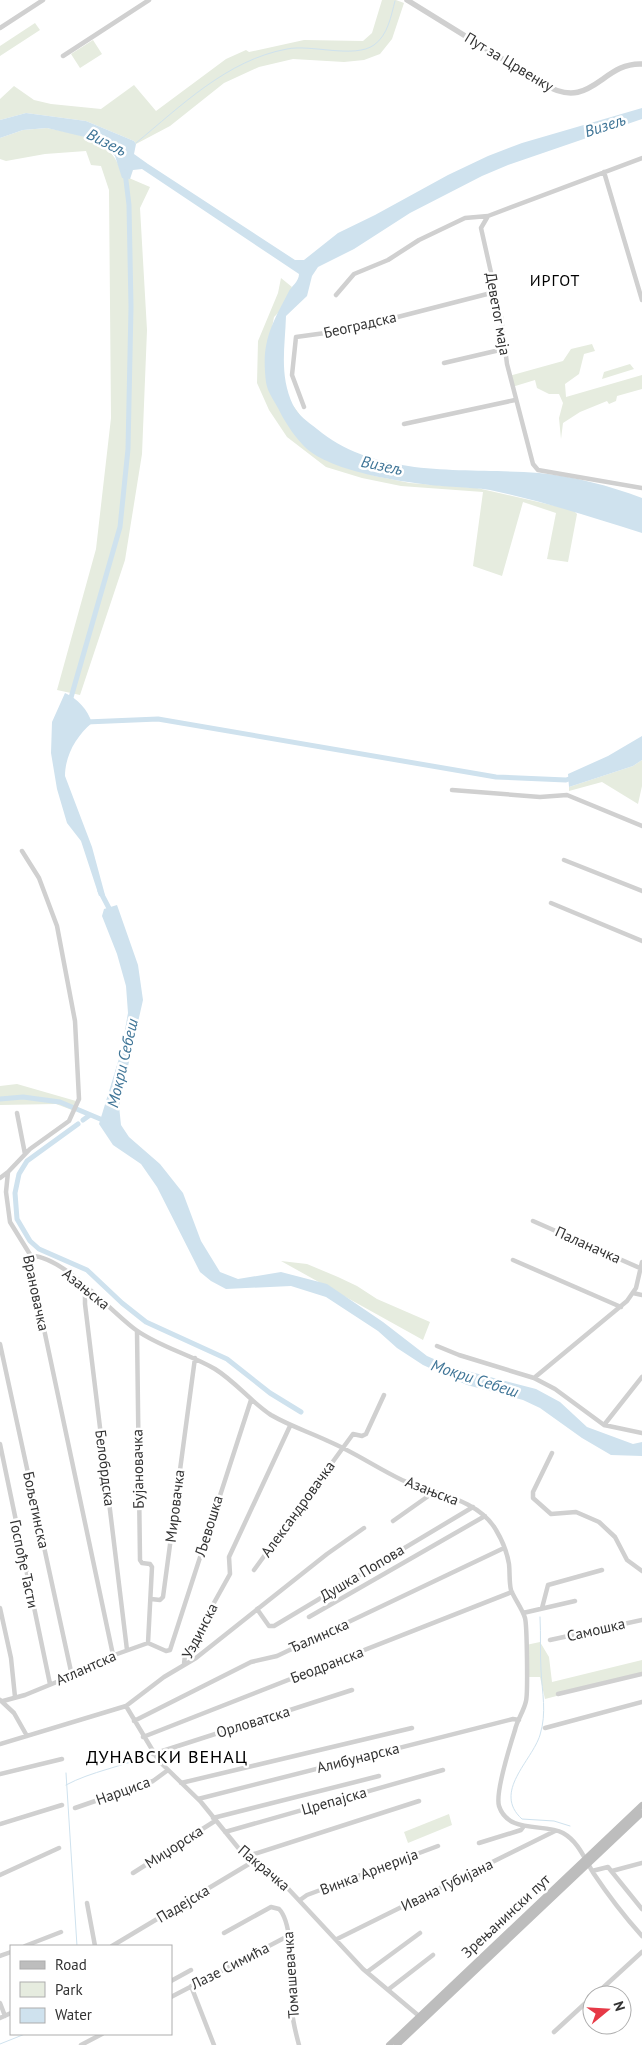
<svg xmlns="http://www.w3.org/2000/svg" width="642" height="2045" font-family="'PT Sans',sans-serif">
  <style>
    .green { fill: #e6ecdf }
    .water { fill: #cfe2ee }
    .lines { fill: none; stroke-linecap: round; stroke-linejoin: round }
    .stream { stroke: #cfe2ee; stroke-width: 1 }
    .canal { stroke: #cfe2ee; stroke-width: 5 }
    .minor { stroke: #d0d0d0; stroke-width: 4.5 }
    .tertiary { stroke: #d0d0d0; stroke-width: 5.5 }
    .secondary { stroke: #bdbdbd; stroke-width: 6 }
    .labels { text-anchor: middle; stroke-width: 5; stroke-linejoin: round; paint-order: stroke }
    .street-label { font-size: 15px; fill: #333; stroke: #fff }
    .water-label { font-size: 16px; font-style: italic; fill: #3f7597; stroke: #fff }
    .neighbourhood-label { font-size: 16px; letter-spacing: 1px; fill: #000; stroke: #fff }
    .quarter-label { font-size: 18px; letter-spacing: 1px; fill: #000; stroke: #fff }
  </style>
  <rect width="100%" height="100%" fill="#fff"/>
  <path class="green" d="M382,0h14l8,3 -12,36 -12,15 -16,6 -20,2 -51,-3 -34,8 -35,16 -54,43 -34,18 -2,-3 -48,-20 -60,-8 -26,7v-21l14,-13 20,14 17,4 50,5 33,-24 22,26 70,-52 20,-9 3,2 55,-12 59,1 9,-8z
    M35,23l5,7 -40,26v-10z
    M93,40l9,14 -22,14 -9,-14z
    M47,128c32,7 66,10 75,47l28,12 -10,21 7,122 -5,124 -17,106 -45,135 -23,-5 39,-141 15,-131 -2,-228 -8,-24 -10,-1 -5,-14 -41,3 -39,7 -6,-2v-21l23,-8z
    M281,278l11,9 -11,23 -7,7 -9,49 69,97 41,13 35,7 67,5 96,22 4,4 -9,48 -21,-3 9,-46 -33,-11 -21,74 -29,-10 10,-74 -82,-6 -39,-8 -36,-11 -39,-30 -18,-27 -12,-27 1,-42 20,-48z
    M592,344l3,7 -11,3 -5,20 -14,10 1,13 76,-22v14l-25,7 -1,5 -7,3 -2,-3 -27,11 -17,11 -2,16 -2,-21 4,-15 -4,-9h-10l-12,-6 -2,-8 -23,7 -3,-11 54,-15 8,-12z
    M630,364l4,5 -32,10 2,-7z
    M642,760v26l-4,18 -36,-22 -33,9v-4l64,-21z
    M17,1084l59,17 -4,9 -16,-6 -56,1v-19z
    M281,1261l26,3 31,13 19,9 20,13 53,23 -7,18z
    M540,1642l9,15 3,25 90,-22v14l-97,25 -5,-22h-13l-1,-32z
    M449,1814l3,11 -44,18 -4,-11z"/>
  <path class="water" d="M642,108v11l-134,46 -26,11 -72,37 -56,36 -36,18 -6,9 -5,20 -21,20c-1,32 -7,59 7,89 5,10 15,17 24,24 61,51 148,38 222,44 34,3 71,13 103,25v35c-51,-16 -100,-32 -152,-43 -12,-2 -23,-2 -34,-3 -39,-2 -120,-13 -149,-38 -10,-9 -21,-25 -27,-37 -4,-9 -13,-20 -14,-30 -5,-40 5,-56 22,-89 3,-7 11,-11 11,-19l-157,-105 -9,1 -3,9 -8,-1 -7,-22 -18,-16 -50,-12 -24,2 -23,8v-18l26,-7 60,8 48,20 2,3 -2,10 14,10 147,96h9l34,-27 37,-18 73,-40 40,-19 34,-13z
    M65,693c12,5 23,17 27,30 -16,13 -27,33 -27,53l27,71 13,48 -6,1 -18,-55 -14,-18 -10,-34 -6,-36 1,-31z
    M642,736v24l-9,6 -64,21 -1,-13 40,-18z
    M117,905l21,60 5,35 -24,106 2,19 8,12 31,27 23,29 18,48 19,31 18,7 43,-7 46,12 56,38 44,34 25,11 84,22 24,13 27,25 46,17 9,-2v14l-31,-1 -29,-17 -42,-30 -17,-8 -56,-15 -44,-20 -26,-17 -19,-17 -52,-34 -35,-11 -65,3 -15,-8 -11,-9 -43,-85 -16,-23 -28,-19 -14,-21 22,-72 7,-39 -2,-27 -9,-32 -15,-38 2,-7z"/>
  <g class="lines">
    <path class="stream" d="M136,143c45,-37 91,-83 151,-94 24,-5 67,10 87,-4 14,-10 17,-29 21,-44
      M540,1617c1,18 0,36 1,53 1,23 6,42 -1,65 -8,26 -48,57 -18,84l32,2 16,5
      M66,1773l11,173
      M66,1785c26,-14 56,-18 83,-30
      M0,2044l25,-10"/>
    <path class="canal" d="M70,701l50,-174 8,-78 3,-142 -2,-102 -4,-33
      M86,722l72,-3 338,58 70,3 9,-3
      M100,891l11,21
      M0,1099l23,-2 37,5 45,19
      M83,1120l7,-5
      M78,1124l-51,37 -8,13 -4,19 2,26 13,22 9,8 48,21 35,33 24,19 81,37 43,34 31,19"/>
    <path class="minor" d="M0,28l43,-28
      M63,56l86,-56
      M642,158l-154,58 -7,12 20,89 6,47 26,100 5,6 104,18
      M604,172l38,128
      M336,295l18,-21 34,-14 31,-20 46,-22 23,-2
      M444,363l60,-14
      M304,407l-12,-32 4,-38 51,-7 148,-38
      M404,424l111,-24
      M452,790l88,7 27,-2 75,31
      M22,851l17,27 18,48 18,95 4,78 -10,22 -39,28 -22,23 -2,20 4,30 21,34 -1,7 83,392
      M564,860l78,31
      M551,903l91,38
      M17,1113l8,41
      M0,1178l8,-6
      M533,1221l109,48
      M31,1256c31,-1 80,56 105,74 24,17 53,24 79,39 21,13 36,33 56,46 19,11 38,17 57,26 26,11 49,27 74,39 31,14 76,18 94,50 6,10 11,22 13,34 1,9 0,18 2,26 4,10 11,18 14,28 2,7 3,76 1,83 -2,10 -9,19 -11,29 -5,16 -20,62 -16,76 9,28 45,17 64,27 16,9 22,27 31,41 14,21 31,43 48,62
      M513,1260l108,47
      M85,1286v18l42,346
      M633,1293l9,2
      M137,1331l3,229 2,3 8,1 2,3 -4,76
      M0,1344l72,332
      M437,1346l22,9 75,23 21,11 49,36 38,8
      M534,1378l93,-77 9,-13 6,-26
      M604,1425l38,-48
      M0,1444l50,240
      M552,1453l-19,39v6l18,16 25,-2 23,10 16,15 12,23 15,11
      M393,1521l41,-29
      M254,1570l99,-136 9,2 4,-2 18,-39
      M151,1599l9,1 3,-3 32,-239
      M0,1608l11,50 4,39
      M542,1608l6,-23 54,-15
      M257,1609l12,17h5l199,-119
      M523,1613l52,-12
      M309,1617l176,-101
      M550,1640l92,-20
      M184,1664l1,-9 45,-81 -1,-17 61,-131
      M558,1694l84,-20
      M0,1700l14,13 13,23
      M3,1701l22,-6 56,-23 22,-13 45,-16 18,8 4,-1 81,-250
      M126,1706l33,55 42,41 39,48 41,31 82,88 56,47
      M134,1721l117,-59 26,-6 227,-108
      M545,1728l97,-26
      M143,1737l369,-145
      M0,1744l126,-38 38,-29 32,-19 131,-104 37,-26
      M153,1754l199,-64
      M0,1774l62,-15
      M181,1783l231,-55
      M198,1799l315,-80 6,1
      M75,1808l78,-27 15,-11
      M213,1818l166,-42
      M0,1824l62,-19
      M225,1832l218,-62
      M479,1843l42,-13 3,-4
      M248,1856l171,-55
      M592,1871l16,-4 34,42
      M612,1871l30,-8
      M133,1873l82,-52
      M0,1875l59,-27
      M300,1900l7,-5 131,-49
      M87,1903l8,43
      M224,1933l47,-26 8,2c16,16 11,77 13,102 1,11 4,23 7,34
      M337,1939l218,-108
      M25,1946l36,-14
      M112,1946l142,-85
      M0,1956l11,-4
      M367,1972l53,-39
      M171,1981l20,-11
      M191,1986l23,59
      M389,1989l44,-34
      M595,1995l47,-43
      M171,1997l117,-61
      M0,2003l5,13
      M0,2018l11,-5
      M554,2032l38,-35
      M81,2045l21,-11"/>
    <path class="tertiary" d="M407,0l136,84c49,29 58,-22 99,-20"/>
    <path class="secondary" d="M389,2045l253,-240
      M397,2045l245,-232"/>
  </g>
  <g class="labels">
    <g class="street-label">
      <text transform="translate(509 62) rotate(31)" y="5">Пут за Црвенку</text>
      <text transform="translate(498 314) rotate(80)" y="5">Деветог маја</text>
      <text transform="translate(360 325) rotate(-13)" y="5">Београдска</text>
      <text transform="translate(588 1245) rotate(24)" y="5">Паланачка</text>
      <text transform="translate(86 1289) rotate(39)" y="5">Азањска</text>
      <text transform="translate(36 1293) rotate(78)" y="5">Врановачка</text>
      <text transform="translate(105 1468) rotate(83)" y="5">Белобрдска</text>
      <text transform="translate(138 1469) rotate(-91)" y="5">Бујановачка</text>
      <text transform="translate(432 1491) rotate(21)" y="5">Азањска</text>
      <text transform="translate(175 1506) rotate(-83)" y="5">Мировачка</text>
      <text transform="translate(298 1509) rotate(-54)" y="5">Александровачка</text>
      <text transform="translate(36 1510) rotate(78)" y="5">Бољетинска</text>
      <text transform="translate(209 1526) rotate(-73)" y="5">Љевошка</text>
      <text transform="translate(24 1564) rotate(78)" y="5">Госпође Тасти</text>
      <text transform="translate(362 1573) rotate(-31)" y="5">Душка Попова</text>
      <text transform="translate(596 1630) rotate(-13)" y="5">Самошка</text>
      <text transform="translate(200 1631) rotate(-63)" y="5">Уздинска</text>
      <text transform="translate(319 1636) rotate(-24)" y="5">Ђалинска</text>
      <text transform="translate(327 1665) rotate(-21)" y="5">Беодранска</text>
      <text transform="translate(86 1668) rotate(-24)" y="5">Атлантска</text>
      <text transform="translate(253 1722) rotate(-17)" y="5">Орловатска</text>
      <text transform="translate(358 1758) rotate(-14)" y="5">Алибунарска</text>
      <text transform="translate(123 1791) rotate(-20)" y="5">Нарциса</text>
      <text transform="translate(334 1801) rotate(-16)" y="5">Црепајска</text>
      <text transform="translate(174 1847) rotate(-33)" y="5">Миџорска</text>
      <text transform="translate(264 1868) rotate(40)" y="5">Пакрачка</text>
      <text transform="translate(369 1872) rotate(-21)" y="5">Винка Арнерија</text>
      <text transform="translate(447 1885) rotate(-26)" y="5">Ивана Губијана</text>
      <text transform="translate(183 1904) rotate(-31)" y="5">Падејска</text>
      <text transform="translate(506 1916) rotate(-43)" y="5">Зрењанински пут</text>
      <text transform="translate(230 1966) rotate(-27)" y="5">Лазе Симића</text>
      <text transform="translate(291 1975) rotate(-94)" y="5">Томашевачка</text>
    </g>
    <g class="water-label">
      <text transform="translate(605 125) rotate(-18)" y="6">Визељ</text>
      <text transform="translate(107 142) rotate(27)" y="6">Визељ</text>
      <text transform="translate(382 465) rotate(12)" y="6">Визељ</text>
      <text transform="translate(122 1063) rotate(-77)" y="6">Мокри Себеш</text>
      <text transform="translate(475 1378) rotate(18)" y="6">Мокри Себеш</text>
    </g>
    <g class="neighbourhood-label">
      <text x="555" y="286">ИРГОТ</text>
    </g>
    <g class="quarter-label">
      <text x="167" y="1763">ДУНАВСКИ ВЕНАЦ</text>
    </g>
  </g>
  <rect x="10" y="1945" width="162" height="90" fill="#ffffff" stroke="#adadad"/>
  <rect x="20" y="1961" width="25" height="8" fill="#bdbdbd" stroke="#adadad"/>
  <text x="55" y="1970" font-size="15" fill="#333333">Road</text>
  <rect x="20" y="1982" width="25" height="15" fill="#e6ecdf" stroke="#adadad"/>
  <text x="55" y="1995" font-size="15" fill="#333333">Park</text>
  <rect x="20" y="2008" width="25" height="15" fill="#cfe2ee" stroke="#adadad"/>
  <text x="55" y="2020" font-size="15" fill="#333333">Water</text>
  <g transform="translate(607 2010) rotate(72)"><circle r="24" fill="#ffffff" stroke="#adadad"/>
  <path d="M0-4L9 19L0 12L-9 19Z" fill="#e63946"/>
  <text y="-8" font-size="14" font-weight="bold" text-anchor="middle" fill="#333333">N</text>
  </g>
</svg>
